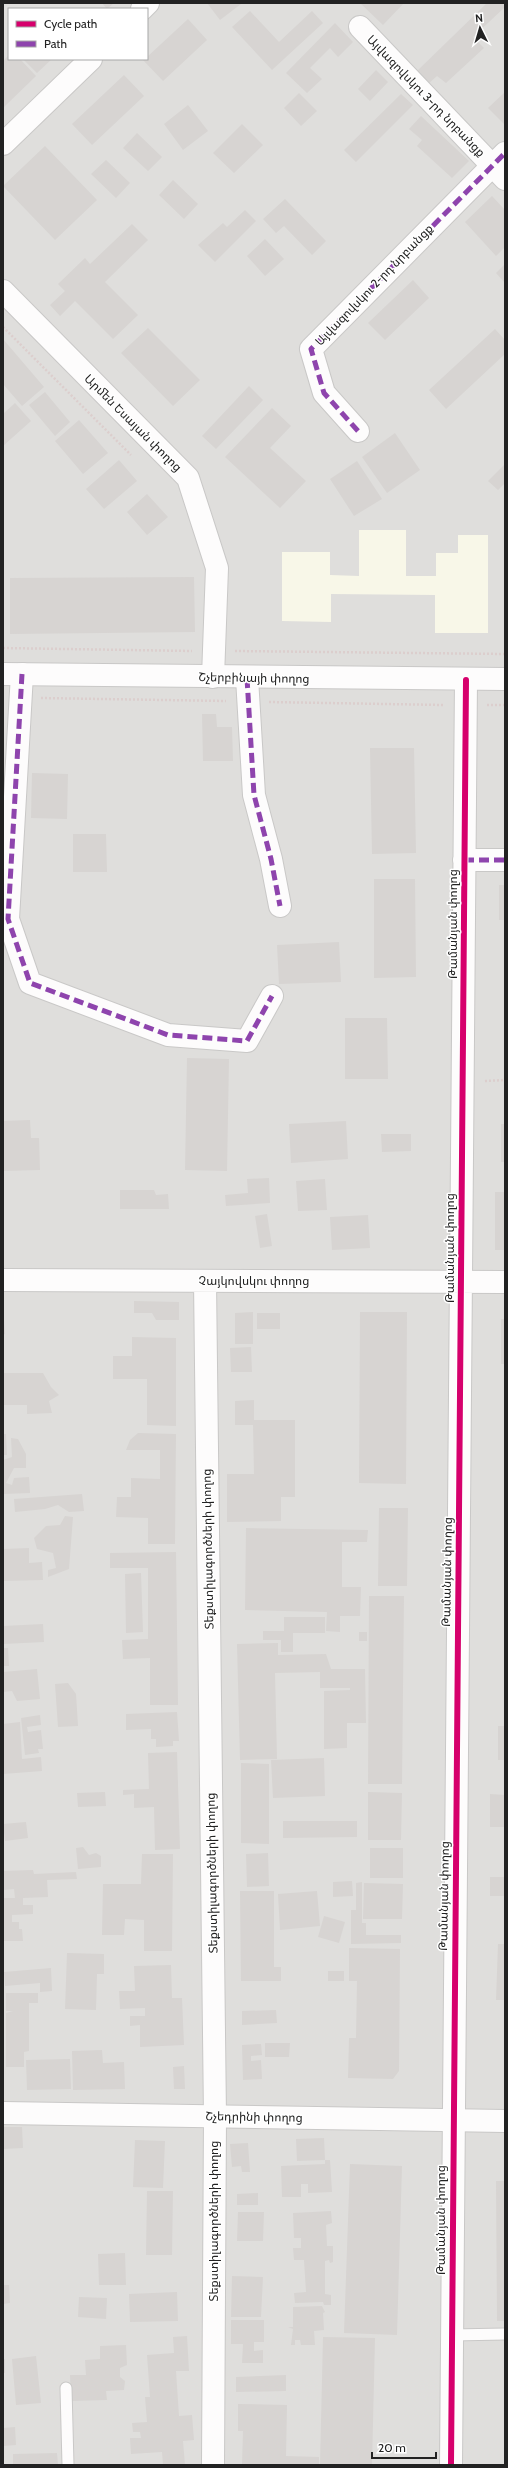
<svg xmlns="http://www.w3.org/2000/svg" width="508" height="2468" font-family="Cabin,'Noto Sans Armenian',sans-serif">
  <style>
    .residential { fill: #dfdedc; fill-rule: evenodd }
    .education { fill: #f8f7e8 }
    .building { fill: #d7d4d2 }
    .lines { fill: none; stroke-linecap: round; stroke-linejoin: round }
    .service-casing { stroke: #c9c8c7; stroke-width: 13 }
    .minor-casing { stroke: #c9c8c7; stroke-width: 24 }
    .tertiary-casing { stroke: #c9c8c7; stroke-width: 24 }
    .path { stroke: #dccecd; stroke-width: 2.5; stroke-dasharray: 2 2; stroke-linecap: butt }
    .service { stroke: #fdfcfc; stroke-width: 11 }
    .minor { stroke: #fdfcfc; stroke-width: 22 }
    .tertiary { stroke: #fdfcfc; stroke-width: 22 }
    .quiet { stroke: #8e44ad; stroke-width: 5; stroke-dasharray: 10 5; stroke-linecap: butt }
    .cycleway-casing { stroke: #fff; stroke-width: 8 }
    .cycleway { stroke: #d6006c; stroke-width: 6 }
    .labels { text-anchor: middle; stroke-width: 3; stroke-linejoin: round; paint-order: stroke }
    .street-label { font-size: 12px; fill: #222; stroke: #fff }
  </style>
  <rect width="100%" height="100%" fill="#f0eeeb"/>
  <path class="residential" d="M3,3h502v2462h-502zM9,9h138v50h-138z"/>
  <path class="education" d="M359,530h47v46h30v-23h22v-18h30v98h-53v-38l-104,-1v28l-49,-1v-69h48v23l29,1z"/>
  <path class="building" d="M102,3h12l-7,6z
    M207,3h33l1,1 -21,16z
    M360,3h44l-21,22z
    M487,3h18v4l-32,30 11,11 -38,35 -9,-7 -9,8 -12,-12z
    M250,11l29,31 33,-31 11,12 -51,47 -40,-43z
    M188,19l19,21 -44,41 -20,-21 4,-1v-2z
    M335,23l18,19 -15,15 -8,-9 -20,20 12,11 -15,14 -21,-20z
    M9,55v4h11l16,17 -33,32v-47z
    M23,59h29l-15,14z
    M376,70l12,12 -18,19 -12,-12z
    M124,75l20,21 -52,49 -20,-21z
    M505,92v33l-17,-17z
    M299,93l18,18 -16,15 -17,-18z
    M401,94l12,11 -57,57 -12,-12z
    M188,105l20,26 -25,19 -19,-26z
    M421,116l48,45 -17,17 -35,-32 5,-6 -13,-11z
    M242,124l21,21 -29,28 -21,-20z
    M137,133l25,24 -14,14 -25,-23z
    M45,146l52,54 -42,40 -52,-54z
    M106,160l24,23 -14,15 -25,-24z
    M173,180l25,24 -14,15 -25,-24z
    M492,196l13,14v37l-9,9 -31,-34z
    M285,199l41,42 -14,14 -28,-29 -8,7 -13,-14z
    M245,210l11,11 -41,41 -17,-17 25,-22 4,4z
    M132,224l16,16 -43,42 33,33 -25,24 -38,-38 -15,15 -10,-11 15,-14 -7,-7 27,-26 5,6z
    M265,239l19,20 -19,17 -18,-20z
    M505,264v19l-9,-10z
    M413,280l16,18 -44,42 -17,-17z
    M148,328l52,52 -27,26 -52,-53z
    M495,329l10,11v14l-59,55 -17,-19z
    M3,339l41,48 -22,19 -19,-22z
    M249,386l14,14 -47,49 -14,-13z
    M45,392l25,30 -15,14 -26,-31z
    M15,403l16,18 -28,25v-32z
    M272,408l19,18 -21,22 36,33 -26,27 -55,-51z
    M79,420l29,33 -25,21 -28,-33z
    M395,433l25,37 -33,23 -25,-36z
    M119,460l18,21 -33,28 -18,-20z
    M357,461l25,38 -28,17 -24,-37z
    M505,464v19l-7,7 -10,-9z
    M147,494l21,23 -21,18 -20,-23z
    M194,577l1,55 -185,2v-56z
    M202,714h14l1,13h15l1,34h-30z
    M370,748h44l2,105 -44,1z
    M32,773l36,1 -1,45 -36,-1z
    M73,834h33l1,38h-34z
    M374,879h41l1,98 -42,1z
    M499,885h6v35h-6z
    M339,942l2,40 -62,2 -2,-39z
    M345,1018h42l1,61h-43z
    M187,1058l42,1 -2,112 -42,-1z
    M30,1120l1,18h8l1,32 -37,1v-50z
    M346,1121l2,38 -57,4 -2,-39z
    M501,1124h4v38h-4z
    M381,1134h30v17l-29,1z
    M269,1178l1,25 -44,3 -1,-11 23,-2 -1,-14z
    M325,1179l2,31 -29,1 -2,-30z
    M120,1190h34l2,5 12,-1 1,15h-49z
    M495,1192h10v58h-10z
    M267,1214l5,32 -12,2 -5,-32z
    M368,1215l2,33 -38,2 -2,-33z
    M134,1301l45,1v18h-23l-4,-7h-18z
    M3,1305l2,29 -2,1z
    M253,1312v32h-18v-31z
    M360,1312h47l-1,172 -47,-1z
    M257,1313h23v16h-23z
    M501,1319h4v45h-4z
    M132,1337l44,1v88l-29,-1v-46h-34v-23h19z
    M251,1347l1,25h-21l-1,-24z
    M3,1373h40l8,14 8,8 -10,6 3,12 -25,1v-9h-24z
    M254,1400v20h41v77h-14v24l-54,1v-48h27l-1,-49h-18v-24z
    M138,1433l38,1 -1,110h-27v-26l-32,-1 1,-20h14v-19l29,1v-29h-34l4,-10z
    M3,1434h3l1,21h-4z
    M11,1438l7,1 8,15v14h-12l-8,15 6,2 2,-7 15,-1 1,16 -27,1v-34l9,-3z
    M82,1494l2,17 -15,1 -11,-7 -13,4 -30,3 -1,-13z
    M379,1508h29l-1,78h-29z
    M65,1516l8,1 -4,52 -21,8v-7l8,-2 -3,-15 -16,-4 -3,-11 12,-12 14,-1z
    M246,1528l122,2 -1,12h-25v45h19l-1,29h-20v16l-14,-1 1,-19 -82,-2z
    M29,1548v15l13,-1 1,18 -40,1v-32z
    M176,1552l2,153h-28v-47l-27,1 -1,-19 26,-1v-71h-38v-15z
    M141,1573l2,59 -17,1 -1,-59z
    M369,1596h35l-2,188h-34z
    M284,1617h41v16h-32v19h-12v-12h-18v-9h21z
    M43,1624l1,18 -41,2v-18z
    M359,1632h8v9h-8z
    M278,1643v12l48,-1 5,15h34l1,54h-19v25l-23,1v-58l26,-1v-2h-30v-16l-45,1 2,86 -37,1 -3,-116z
    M3,1648h5l1,18h-6z
    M37,1669l3,30 -23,2 -5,-10 -9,1v-20z
    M68,1683l8,11 2,32 -20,1 -3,-43z
    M177,1712l2,29h-6v5l-17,1v-8h-5v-10l-25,1v-16z
    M40,1715l1,10 -14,2 1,5 13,-2 2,19h-5l1,4 -14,2 -4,-37z
    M20,1722l2,37 19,-2 1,14 -39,3v-50z
    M498,1726h7v34h-7z
    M177,1752l3,97 -25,1 -1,-43 -20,1v-14l-11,1v-5l26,-1 -1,-36z
    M324,1758l1,38 -52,2 -2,-38z
    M241,1763l28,1v80l-28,-1z
    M105,1792l1,14 -28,1 -1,-14z
    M368,1792l34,1 -1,47h-33z
    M490,1794l15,1v32h-15z
    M283,1821h74v16l-74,1z
    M26,1822l2,16 -23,3 -2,-17z
    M83,1847l6,8 7,-2 5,3v11l-23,2 -2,-21z
    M370,1848h33v30h-33z
    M268,1853l1,33 -22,1 -1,-33z
    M142,1854h31l-1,97h-28v-31l-19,-1 -1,16h-22l1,-51h38z
    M33,1870l1,4 42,-2 1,7 -30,1 1,17 -25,1v7h10v9l-21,1v7h7v7h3l1,12h-20v-43h12l-1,-9 -10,1 -1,-19z
    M490,1877h15v19h-15z
    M352,1881l1,15 -20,1v-15z
    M362,1882v41h4v12h35v8l-50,1v-34h5v-27z
    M364,1883l39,1 -1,35h-39z
    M240,1891h34v76h7v14h-40z
    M317,1891l3,35 -40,4 -2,-36z
    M324,1916l21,6 -6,21 -21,-6z
    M498,1944h7v56h-9z
    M349,1948l51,1 -1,122 -6,8 -45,-1 1,-40h7l1,-57h-8z
    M67,1953l37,1v20h-7l-1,36 -31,-1z
    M171,1965l1,33h10l2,47 -44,2v-22l-10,1v-10h15v-8l-25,1 -1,-18h16l-1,-25z
    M51,1968l1,23 -12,1v-9l-35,3 -1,-14z
    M328,1971h16v10h-16z
    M6,1993h32v10h-9v48l-5,1v15h-18v-54l7,-2h-7z
    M276,2010l1,13 -35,2v-14z
    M265,2043h25l-1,14h-24z
    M261,2044l1,11 -11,1v5l10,-1 1,19 -19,1 -1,-35z
    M102,2050l1,13 21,-1 1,27 -52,1 -1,-39z
    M70,2059l1,30 -44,1 -1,-30z
    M184,2066l1,23h-11l-1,-22z
    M3,2127h19l1,21 -20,1z
    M324,2138l1,22h5l2,32 -24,1v-9h-7v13h-19l-1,-31 44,-2v-4l-28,1 -1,-22z
    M135,2140l30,1 -2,47 -30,-1z
    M248,2143l2,29h-8l-1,-6 -9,1 -2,-23z
    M350,2164l52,2 -5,169 -53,-2z
    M496,2181h9v140h-8z
    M147,2191h26l-1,64h-26z
    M258,2193v12h-21v-11z
    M331,2211l1,12 -6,2 1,21h6v16l-3,1 -1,-3 -4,1v33l6,1v10h-7l-1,-3 -28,1 -1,-10 12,-1 -2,-32h-10l-1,-12h8v-10h-7l-1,-25z
    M238,2212h26l-1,29h-26z
    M125,2253l1,32h-27l-1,-31z
    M232,2276l31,1 -2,40h-30z
    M3,2285h6l1,18 -7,1z
    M177,2292l1,29 -48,1 -1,-28z
    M79,2297l28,1 -1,21 -28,-2z
    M322,2306l3,6 -2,1 1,17 -10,1 1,14h-14l-1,-5h-5v5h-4l2,-16 -5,-2h5v-20z
    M231,2320h33v22h-10v9l9,-1v13h-21l1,-19h-12z
    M187,2336l2,35h-13l3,45 13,-1 2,25 -11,1 2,24h-22l-1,-13 -31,2 -1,-16h11l-1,-6h-7l-1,-9 15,-1 -2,-25h5l-3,-42 27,-2 -1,-16z
    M323,2337l52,1 -3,127h-52z
    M126,2345l1,20 -7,3v9l5,4 -1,9 -18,1 1,9 -36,1 -1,-26h16l-1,-15 15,-1v-13z
    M36,2356l5,47 -25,2 -4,-46z
    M3,2359h2v14h-2z
    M286,2375v16l-50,1v-15z
    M238,2404l49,1 -1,51 33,1v8h-77l1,-34h-5z
    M15,2427l1,18 -13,1v-18z
    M57,2453l1,12h-45v-11z"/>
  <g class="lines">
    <g class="service-casing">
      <path id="service" d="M452,2335l53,-1
        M66,2388l2,77"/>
    </g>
    <g class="minor-casing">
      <path id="minor" d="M142,9l6,-6
        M360,27l145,152
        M3,144l88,-85
        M3,291l185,187 29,90 -4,109
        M358,431l-34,-38 -13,-44 194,-196
        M22,674l-14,245 22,64 138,52 79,6 25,-45
        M247,678l7,117 17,64 9,47
        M464,860h41
        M3,1280l502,2
        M205,1281l10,836 -2,348
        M451,2465l15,-1785"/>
    </g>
    <g class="tertiary-casing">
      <path id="tertiary" d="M3,674l502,5
        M3,2113l502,8"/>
    </g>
    <path class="path" d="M3,327l128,128
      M3,648l189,3
      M235,651l270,3
      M41,698l185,3
      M269,702l175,3
      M487,705h18
      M485,1081l20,-1"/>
    <use href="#service" class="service"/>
    <use href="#minor" class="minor"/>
    <use href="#tertiary" class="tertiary"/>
    <path class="quiet" d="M358,431l-34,-38 -13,-44 194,-196
      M22,674l-14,245 22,64 138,52 79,6 25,-45
      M247,678l7,117 17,64 9,47
      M464,860h41"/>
    <g class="cycleway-casing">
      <path id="cycleway" d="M451,2465l15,-1785"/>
    </g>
    <use href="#cycleway" class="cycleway"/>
  </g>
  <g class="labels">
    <g class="street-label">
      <text transform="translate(426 96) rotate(46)" y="4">Այվազովսկու 3-րդ նրբանցք</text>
      <text transform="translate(374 285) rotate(-46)" y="4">Այվազովսկու 2-րդ նրբանցք</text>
      <text transform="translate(133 423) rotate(45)" y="4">Արմեն Եսայան փողոց</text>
      <text transform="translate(254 678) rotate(1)" y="4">Շչերբինայի փողոց</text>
      <text transform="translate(453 924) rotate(-90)" y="4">Թամանյան փողոց</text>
      <text transform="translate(450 1248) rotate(-90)" y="4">Թամանյան փողոց</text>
      <text x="254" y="1285">Չայկովսկու փողոց</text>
      <text transform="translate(208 1549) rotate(-91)" y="4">Տեքստիլագործների փողոց</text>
      <text transform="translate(447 1572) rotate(-89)" y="4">Թամանյան փողոց</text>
      <text transform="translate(212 1873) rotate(-91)" y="4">Տեքստիլագործների փողոց</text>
      <text transform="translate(444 1896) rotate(-89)" y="4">Թամանյան փողոց</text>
      <text transform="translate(254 2117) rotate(1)" y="4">Շչեդրինի փողոց</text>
      <text transform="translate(441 2220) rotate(-90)" y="4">Թամանյան փողոց</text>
      <text transform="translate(214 2221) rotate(-90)" y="4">Տեքստիլագործների փողոց</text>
    </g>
  </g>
  <rect width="508" height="2468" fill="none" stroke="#222222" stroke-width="8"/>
  <rect x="8" y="8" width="140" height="52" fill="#ffffff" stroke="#a7a7a7"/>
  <rect x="16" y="21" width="20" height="6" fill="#d6006c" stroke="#a7a7a7"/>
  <text x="44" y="28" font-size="12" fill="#222222">Cycle path</text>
  <rect x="16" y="41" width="20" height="6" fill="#8e44ad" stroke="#a7a7a7"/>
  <text x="44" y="48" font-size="12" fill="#222222">Path</text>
  <g transform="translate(480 28) rotate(355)" stroke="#ffffff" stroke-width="3" paint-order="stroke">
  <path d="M0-3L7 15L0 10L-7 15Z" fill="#222222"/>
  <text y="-6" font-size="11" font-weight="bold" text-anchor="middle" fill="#222222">N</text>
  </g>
  <path d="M372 2452v6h64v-6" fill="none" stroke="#222222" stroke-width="2"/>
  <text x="378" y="2452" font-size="12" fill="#222222" stroke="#ffffff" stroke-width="3" paint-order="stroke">20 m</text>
</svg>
